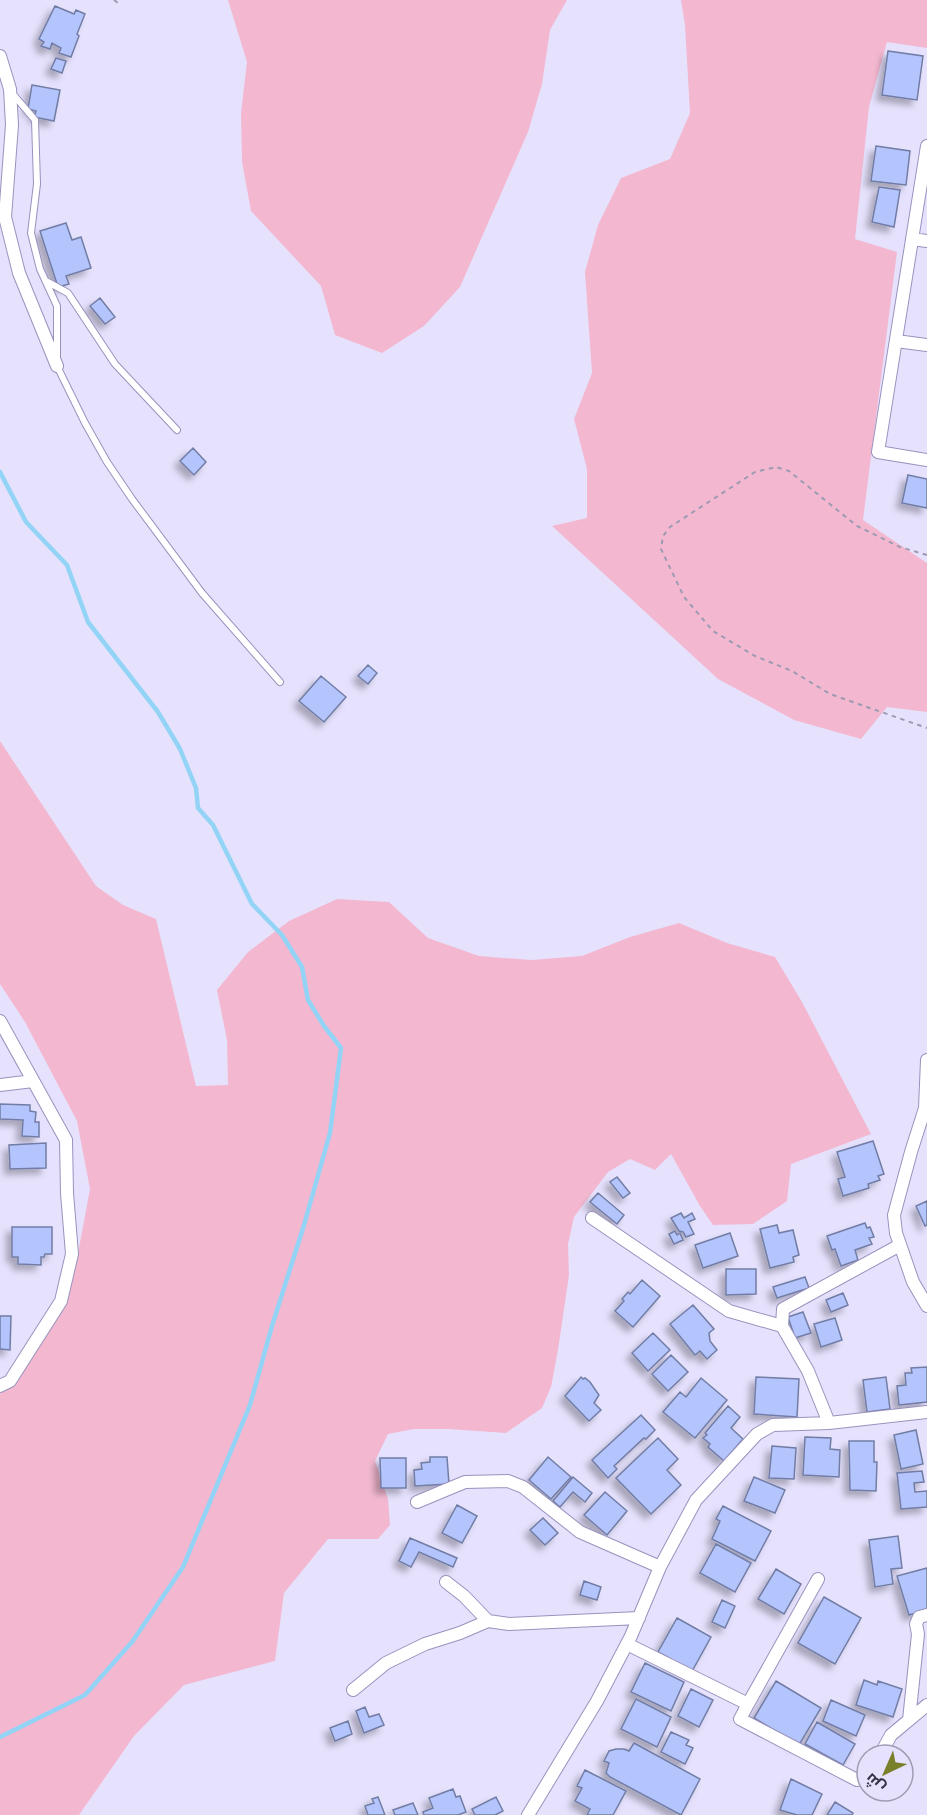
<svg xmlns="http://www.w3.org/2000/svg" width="927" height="1815" font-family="Figtree,Cairo,sans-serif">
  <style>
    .green { fill: #f3b8d0 }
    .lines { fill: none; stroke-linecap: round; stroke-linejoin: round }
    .stream { stroke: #93d3f5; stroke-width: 4.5 }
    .building { fill: #b4c4fc; stroke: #727da5; stroke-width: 1.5; filter: url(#shadow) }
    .lane-casing { stroke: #9992bd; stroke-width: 8 }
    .street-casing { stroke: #9992bd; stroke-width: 14 }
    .path { stroke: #9e9ab2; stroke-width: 2; stroke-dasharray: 4.5 4.5; stroke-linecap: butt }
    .lane { stroke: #fff; stroke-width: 6 }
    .street { stroke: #fff; stroke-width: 12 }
  </style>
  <defs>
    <filter id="shadow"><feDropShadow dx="-5.5" dy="5.5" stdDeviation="3" flood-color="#0004"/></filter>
  </defs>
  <rect width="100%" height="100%" fill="#e6e2fe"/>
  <path class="green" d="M228,0h339l-17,30 -8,54 -14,48 -68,155 -36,39 -42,27 -47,-18 -14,-49 -70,-75 -9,-49 -1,-49 6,-51z
    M681,0h246v48l-40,-6 -18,65 -14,132 42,13 -34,268 64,43v149l-40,-5 -26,32 -67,-19 -76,-41 -166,-153 35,-8v-49l-13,-50 18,-46 -7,-101 13,-47 23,-47 49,-19 20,-46 -5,-88z
    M0,741l96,145 27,19 33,14 40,167 32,-1 -1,-45 -10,-50 31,-38 41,-31 48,-22 52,3 39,36 51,18 52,4 51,-4 48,-19 49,-14 48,20 48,14 27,45 69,132 -80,30 -4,37 -34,23 -40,1 -13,-19 -29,-52 -16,16 -25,-11 -22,13 -34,45 -6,27 1,31 -11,75 -7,37 -9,21 -36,25 -58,-4h-34l-26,5 -13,27 13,38 2,26 -12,14h-50l-44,54 -9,68 -91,24 -50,51 -55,79h-79v-421l43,-57 33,-73 14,-75 -13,-68 -52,-99 -25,-38z"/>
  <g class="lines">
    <path class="stream" d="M0,472l26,50 41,43 21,57 70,90 22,37 16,39 2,20 15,17 39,79 30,31 20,32 6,33 16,26 17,22 -11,85 -26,92 -32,101 -22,79 -67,162 -51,75 -47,53 -85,42"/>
  </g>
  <path class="building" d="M55,6l19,8 2,-4 9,4 -8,20 2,2 -8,21 -12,-4 2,-5 -9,-5 -2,6 -9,-3 3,-4 -5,-3z
    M888,51l35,5 -6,44 -35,-5z
    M56,58l10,3 -4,12 -11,-4z
    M32,85l28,5 -6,31 -20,-4 2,-6 -8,-2z
    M876,146l34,5 -4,34 -35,-4z
    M879,187l21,3 -6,37 -22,-5z
    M66,223l6,17 9,-3 10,31 -25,8 3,8 -11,3 -18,-56z
    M100,298l15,19 -10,7 -15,-18z
    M193,448l13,14 -12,13 -14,-14z
    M908,475l19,4v29l-25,-5z
    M368,665l9,8 -9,11 -10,-8z
    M321,676l25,21 -22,25 -25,-21z
    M0,1104l30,1v6l6,1 -1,10h4v15l-17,-1 1,-16 -23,-1z
    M873,1141l11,33 -6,2 2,4 -12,4 1,4 -26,8 -5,-17 7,-2 -8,-25z
    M46,1143v25l-36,1 -1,-24z
    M617,1177l13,16 -7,5 -13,-16z
    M598,1193l26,22 -7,9 -27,-22z
    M927,1201v24l-2,1 -9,-20z
    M681,1213l3,5 8,-5 3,6 -7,3 6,12 -8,3 -3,-5 -4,-1 -8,-13z
    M865,1223l2,5 3,-1 4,10 -5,1 3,6 -17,6 3,10 -17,6 -6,-17 -3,1 -5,-14z
    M777,1225l2,8 14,-3 6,25 -6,2 1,5 -24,6 -10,-39z
    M12,1227h40v27h-7l-1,3h-3v8l-23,-1v-7h-6z
    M675,1231l2,4 3,-2 3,7 -9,4 -5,-10z
    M730,1233l8,23 -35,12 -8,-23z
    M726,1269h30v25l-30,1z
    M805,1277l4,11 -32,10 -4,-11z
    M642,1280l18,16 -27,31 -18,-16 9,-10 -2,-2 6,-7 2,2z
    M843,1293l5,12 -17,7 -5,-12z
    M693,1305l21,24 -5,4 1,8 7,9 -10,9 -7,-8 -5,4 -25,-31z
    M803,1312l8,21 -16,5 -7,-21z
    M0,1316h11l-1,34 -10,-1z
    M835,1318l7,22 -21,7 -7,-23z
    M653,1333l17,17 -22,21 -16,-18z
    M671,1355l17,17 -20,19 -16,-17z
    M927,1367v35l-28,3 -2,-19 9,-1 -1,-12h7l-1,-5z
    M581,1377l2,2 2,-1 5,4 9,13 -5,8 7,7 -12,11 -24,-25z
    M756,1377l43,2 -2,38 -43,-3z
    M886,1377l4,32 -23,3 -4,-32z
    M701,1378l26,22 -32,38 -32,-26 17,-20 6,5z
    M728,1406l12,11 -9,11 12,11 -19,22 -16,-14 2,-3 -7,-6 4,-3 -2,-2z
    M641,1415l14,15 -9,9 -2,-1 -30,28 3,3 -9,9 -16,-18z
    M916,1430l7,34 -22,5 -7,-34z
    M805,1437l26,1 -1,11 10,1 -1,27 -36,-2z
    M658,1438l20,21 -11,11 14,15 -30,29 -35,-36z
    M849,1441h25v21h3l-1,29 -26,-1z
    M772,1446l24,2 -2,31 -25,-1z
    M430,1457h17l2,27 -34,2 -1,-16 8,-1 -1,-6 9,-1z
    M548,1457l23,20 -20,22 -22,-19z
    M380,1458h26v30h-25z
    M922,1471l2,11 -10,1 1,9 12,-1v16l-26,2 -4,-36z
    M573,1477l19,16 -7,9 -12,-10 -13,15 -7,-6z
    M754,1477l31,13 -10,23 -31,-12z
    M605,1492l22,19 -20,24 -23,-20z
    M457,1505l20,11 -15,27 -20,-10z
    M723,1506l48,25 -16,30 -43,-22 8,-18 -4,-2z
    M543,1518l15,15 -13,12 -15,-15z
    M898,1536l4,32 -11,1 2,15 -18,3 -6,-47z
    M410,1538l47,20 -4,9 -34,-15 -8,15 -12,-6z
    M716,1544l35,19 -16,29 -35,-19z
    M927,1568v42l-18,5 -12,-39z
    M776,1569l25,15 -17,30 -26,-15z
    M584,1581l17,6 -4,13 -17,-5z
    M824,1597l37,21 -26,46 -37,-21z
    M722,1600l13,6 -10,22 -13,-6z
    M677,1618l34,19 -20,36 -21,-12 1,-2 -13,-7z
    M645,1663l39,19 -13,29 -40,-19z
    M864,1680l13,5 1,-4 24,8 -9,28 -37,-12z
    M776,1681l45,27 -22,37 -45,-27z
    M691,1689l22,11 -14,27 -21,-11z
    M636,1699l35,18 -14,30 -36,-18z
    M831,1700l34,15 -9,21 -33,-15z
    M365,1707l4,10 10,-3 5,11 -20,8 -8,-22z
    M348,1721l4,13 -17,7 -5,-13z
    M817,1722l38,22 -12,21 -38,-21z
    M671,1732l18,8 -3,5 7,3 -8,16 -24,-12z
    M634,1743l66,36 -19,36 -71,-38 -4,-4 3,-10 -5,-2 5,-10 7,-2h8l5,2z
    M585,1770l41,21 -13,24h-26l3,-6 -15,-8 7,-13 -5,-2z
    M791,1779l31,15 -10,21h-15l-17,-5z
    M453,1789l3,8 4,-1 6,16 -8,3h-34l-1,-3 10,-4 -4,-10z
    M378,1797l7,18h-17l-3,-9 9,-3 -2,-4z
    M496,1797l7,14 -8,4h-20l-3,-6z
    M835,1802l18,11 -1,2h-25z
    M413,1803l5,12h-23l-2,-5z"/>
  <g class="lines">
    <g class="lane-casing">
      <path id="lane" d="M12,93l23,27 2,64 -6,49 9,36 17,37v60l28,57 22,39 25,37 70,94 78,89
        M46,281l22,12 47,71 62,66"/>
    </g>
    <g class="street-casing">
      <path id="street" d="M0,56l10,33 2,36 -7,92 14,56 38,93
        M927,146l-49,306 49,8
        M912,239l15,2
        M896,341l31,4
        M0,1021l66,119 1,53 5,61 -11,47 -51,80 -10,5
        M927,1060l-2,48 -14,44 -17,63 2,18 17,49 14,24
        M0,1085l33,-4
        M592,1218l137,93 53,15
        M829,1423l-21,-52 -26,-45 1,-17 117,-64
        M417,1502l48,-20 43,-1 15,6 57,45 80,35
        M446,1582l18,14 24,25 21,3 130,-6
        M627,1644l121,60 -8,15 117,61 10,-8
        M353,1690l33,-27 39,-19 35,-11 28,-12
        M748,1704l70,-125
        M909,1720l9,-86 -2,-10 3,-7 8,-2
        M880,1755l11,-20 36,-30
        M528,1815l69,-114 34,-65 29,-69 36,-67 61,-66 16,-9 56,-2 98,-11"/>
    </g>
    <path class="path" d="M114,0l4,3
      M927,555l-27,-8 -43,-21 -68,-55 -13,-4 -21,5 -85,55 -7,9 -2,13 23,48 29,34 42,25 37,15 38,23 97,34"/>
    <use href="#lane" class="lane"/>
    <use href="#street" class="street"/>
  </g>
  <g transform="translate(885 1773) rotate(224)"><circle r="28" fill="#e6e2fe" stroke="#9f9cb4" stroke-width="1.5"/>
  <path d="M0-4.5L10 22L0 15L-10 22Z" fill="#7a7f29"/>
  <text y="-9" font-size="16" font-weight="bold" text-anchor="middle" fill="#353244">ش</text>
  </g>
</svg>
